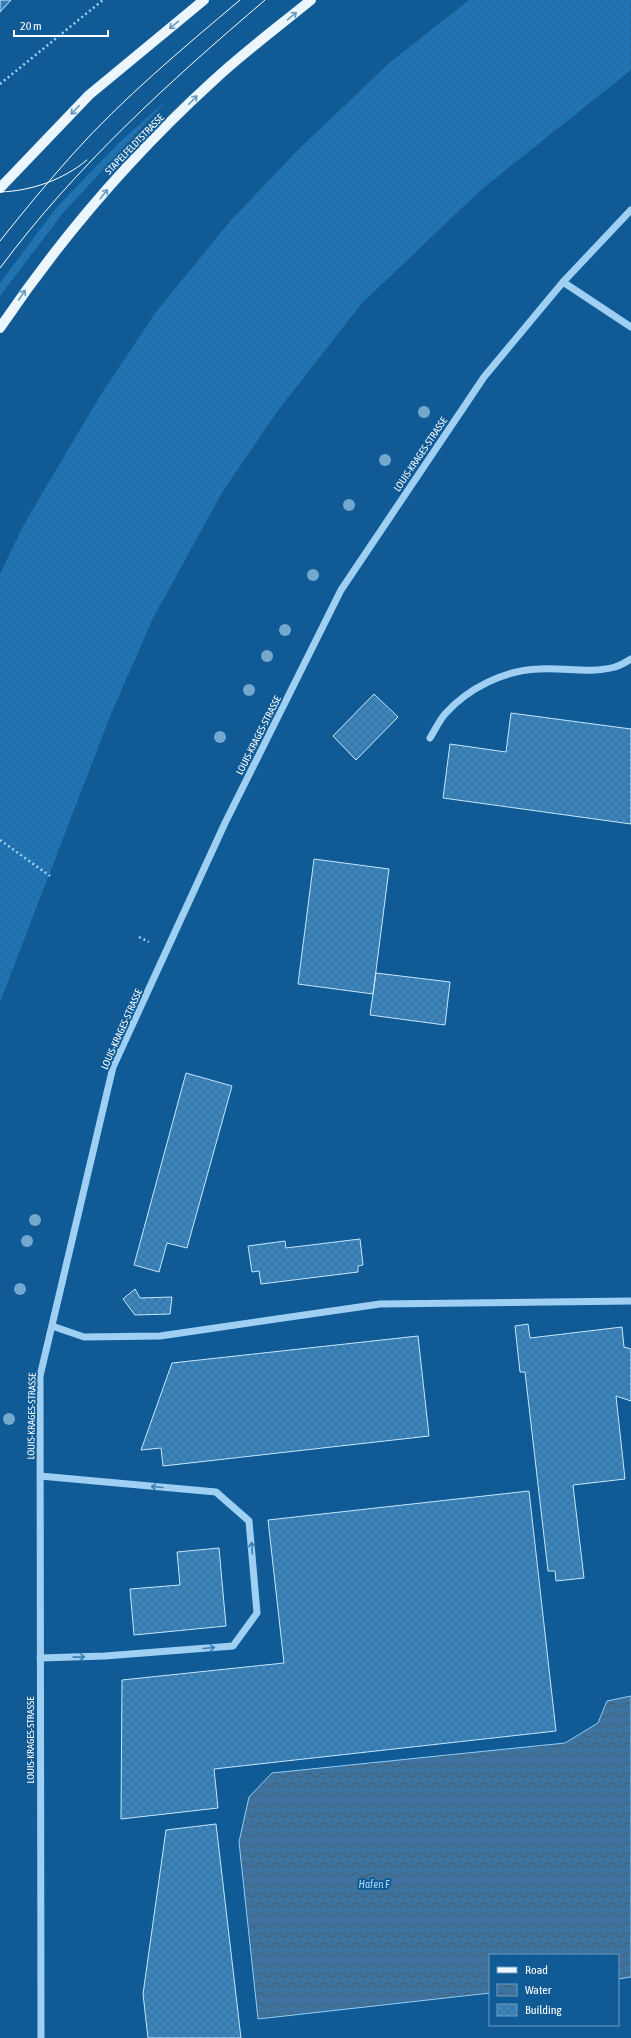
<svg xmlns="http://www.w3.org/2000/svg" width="631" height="2038" font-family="'Asap Condensed',sans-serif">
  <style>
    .grass { fill: url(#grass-dots) }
    .water { fill: url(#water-waves); stroke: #90cdf8 }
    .building { fill: url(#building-cross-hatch); stroke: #c7e7fe }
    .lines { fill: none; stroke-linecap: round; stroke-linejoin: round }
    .path { stroke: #9fd0f4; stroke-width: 2.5; stroke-dasharray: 2 3; stroke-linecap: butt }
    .minor { stroke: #9fd0f4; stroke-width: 7 }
    .major { stroke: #ecf6ff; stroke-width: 10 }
    .tram { stroke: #fff; stroke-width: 1 }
    .tree { fill: #75a8cf }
    .oneway { stroke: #6899c0 }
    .oneway2 { stroke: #3b7eb2 }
    .labels { text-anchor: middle; stroke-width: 4; stroke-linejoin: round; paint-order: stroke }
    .street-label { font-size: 10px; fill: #fff; stroke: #105b96 }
    .water-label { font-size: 11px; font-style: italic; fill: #abd9fb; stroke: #105b96 }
  </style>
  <defs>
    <pattern id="grass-dots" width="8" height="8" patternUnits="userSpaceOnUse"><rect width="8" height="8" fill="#1e74b4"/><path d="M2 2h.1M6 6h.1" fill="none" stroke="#375e7b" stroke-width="1.8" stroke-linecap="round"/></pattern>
    <pattern id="water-waves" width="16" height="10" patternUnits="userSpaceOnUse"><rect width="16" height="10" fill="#3d739e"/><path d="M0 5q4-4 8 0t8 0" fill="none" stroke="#465c6d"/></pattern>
    <pattern id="building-cross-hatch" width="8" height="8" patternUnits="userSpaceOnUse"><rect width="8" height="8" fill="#3885bf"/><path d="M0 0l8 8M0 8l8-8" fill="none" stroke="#406e91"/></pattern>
  </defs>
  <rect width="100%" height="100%" fill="#105b96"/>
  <path class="grass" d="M469,0h162v70l-149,119 -120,114 -86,110 -53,78 -70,127 -42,96 -111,288v-428l23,-48 77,-130 56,-84 76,-93 66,-69 90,-86z
    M168,99l-105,114 -63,83v-13l57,-76 61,-63z"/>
  <path class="water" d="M631,1696v281l-13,2v-24h-128v38l-232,26 -19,-177 10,-45 23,-24 293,-30 33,-20 9,-22z"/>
  <path class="building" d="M0,0h11l-11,12z
    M374,694l24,23 -42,43 -23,-24z
    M511,713l120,16v95l-188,-26 7,-54 56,8z
    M314,859l75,10 -16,125 -75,-10z
    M376,973l74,9 -5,43 -75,-10z
    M186,1073l46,13 -45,162 -20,-5 -8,29 -25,-7z
    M360,1239l3,26 -5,1v6l-97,12 -2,-13 -7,1 -4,-26 37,-5 1,7z
    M135,1289l5,9 32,-1 -2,17 -35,1 -12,-16z
    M528,1324l2,14 92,-11 2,20 7,2v52l-15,-5 9,83 -52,6 11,93 -28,3 -1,-10h-7l-23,-199h-5l-5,-46z
    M418,1336l11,100 -266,30 -2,-18 -20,2 31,-87z
    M529,1491l27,240 -342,38 4,39 -97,11 1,-139 162,-17 -16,-143z
    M219,1548l7,78 -92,9 -4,-46 50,-4 -3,-33z
    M216,1824l25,214h-93l-5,-44 23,-164z"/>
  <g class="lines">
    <path class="path" d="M0,84l103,-84
      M0,840l50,36
      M139,937l10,5"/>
    <path class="minor" d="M563,282l68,45
      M430,738c5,-8 9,-17 15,-24 23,-26 60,-44 94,-45 25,-2 51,5 76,-2 5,-1 11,-5 16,-8
      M52,1326l32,11 76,-1 220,-32 251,-3
      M40,1658l65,-2 128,-10 24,-33 -8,-92 -33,-29 -176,-16
      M41,2038l-1,-662 73,-309 112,-244 116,-233 143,-213 79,-95 68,-72"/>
    <path class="major" d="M0,188l89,-93 115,-95
      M0,328c60,-89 134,-175 213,-247 31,-29 65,-54 98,-81"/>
    <path class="tram" d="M0,192c31,-1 63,-12 87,-32
      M0,241c23,-29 47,-58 72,-86 51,-57 110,-106 168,-155
      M0,268c76,-102 169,-186 265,-268"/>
  </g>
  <g class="tree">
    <circle cx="424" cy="412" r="6"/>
    <circle cx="385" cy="460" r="6"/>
    <circle cx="349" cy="505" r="6"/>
    <circle cx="313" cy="575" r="6"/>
    <circle cx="285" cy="630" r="6"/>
    <circle cx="267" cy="656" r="6"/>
    <circle cx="249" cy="690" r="6"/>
    <circle cx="220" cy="737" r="6"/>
    <circle cx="35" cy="1220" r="6"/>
    <circle cx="27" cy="1241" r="6"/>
    <circle cx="20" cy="1289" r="6"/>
    <circle cx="9" cy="1419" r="6"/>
  </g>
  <defs><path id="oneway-shaft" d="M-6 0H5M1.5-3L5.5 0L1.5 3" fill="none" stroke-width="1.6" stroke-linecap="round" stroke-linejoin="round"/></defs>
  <g class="oneway">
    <use href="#oneway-shaft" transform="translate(292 16) rotate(-40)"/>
    <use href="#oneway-shaft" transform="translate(174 25) rotate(140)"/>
    <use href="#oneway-shaft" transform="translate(193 100) rotate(-45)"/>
    <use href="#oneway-shaft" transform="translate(75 110) rotate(134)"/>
    <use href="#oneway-shaft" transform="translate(104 194) rotate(-51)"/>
    <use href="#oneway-shaft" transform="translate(22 295) rotate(-56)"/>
  </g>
  <g class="oneway2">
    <use href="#oneway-shaft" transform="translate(157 1487) rotate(-175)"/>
    <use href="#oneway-shaft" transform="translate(252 1548) rotate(-94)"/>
    <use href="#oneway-shaft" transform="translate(209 1648) rotate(-5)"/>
    <use href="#oneway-shaft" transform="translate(79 1657) rotate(-1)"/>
  </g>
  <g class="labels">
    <g class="street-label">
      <text transform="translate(134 144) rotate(-46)" y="4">STAPELFELDTSTRASSE</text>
      <text transform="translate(420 454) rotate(-56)" y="4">LOUIS-KRAGES-STRASSE</text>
      <text transform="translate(258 735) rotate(-63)" y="4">LOUIS-KRAGES-STRASSE</text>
      <text transform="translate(121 1029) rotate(-66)" y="4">LOUIS-KRAGES-STRASSE</text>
      <text transform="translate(31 1416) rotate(-89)" y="4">LOUIS-KRAGES-STRASSE</text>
      <text transform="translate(30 1740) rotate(-90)" y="4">LOUIS-KRAGES-STRASSE</text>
    </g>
    <g class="water-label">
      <text x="374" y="1888">Hafen F</text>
    </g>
  </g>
  <rect x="489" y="1954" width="130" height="72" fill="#105b96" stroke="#709dc0"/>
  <rect x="497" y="1967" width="20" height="6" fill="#ecf6ff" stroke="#709dc0"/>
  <text x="525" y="1974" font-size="12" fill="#ffffff">Road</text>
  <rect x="497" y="1984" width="20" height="12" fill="url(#water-waves)" stroke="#709dc0"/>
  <text x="525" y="1994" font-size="12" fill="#ffffff">Water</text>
  <rect x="497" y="2004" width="20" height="12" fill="url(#building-cross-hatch)" stroke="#709dc0"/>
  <text x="525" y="2014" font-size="12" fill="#ffffff">Building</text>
  <path d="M14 30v6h94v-6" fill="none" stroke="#ffffff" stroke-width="2"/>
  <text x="20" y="30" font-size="12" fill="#ffffff" stroke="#105b96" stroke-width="3" paint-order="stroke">20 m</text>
</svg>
